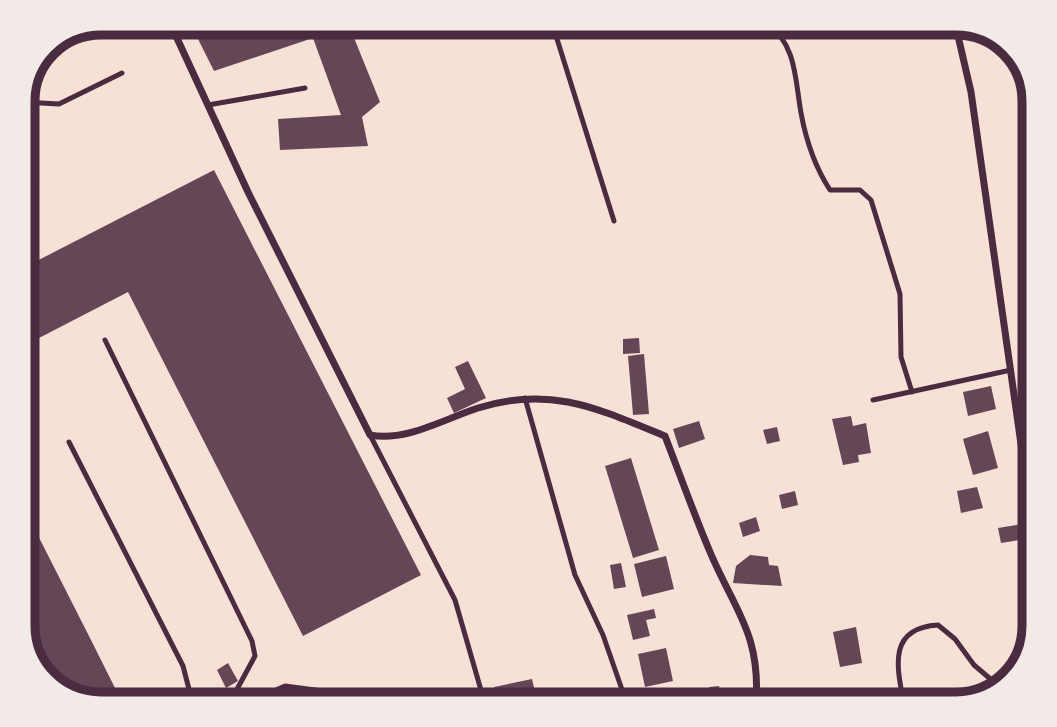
<svg xmlns="http://www.w3.org/2000/svg" width="1057" height="727" font-family="'Sofia Sans Condensed',sans-serif">
  <style>
    .building { fill: #644757 }
    .lines { fill: none; stroke-linecap: round; stroke-linejoin: round }
    .service { stroke: #4a2c40; stroke-width: 5 }
    .minor { stroke: #4a2c40; stroke-width: 7 }
    .tertiary { stroke: #4a2c40; stroke-width: 12 }
    .rim { fill: none; stroke: #4a2c40; stroke-width: 9 }
  </style>
  <rect width="100%" height="100%" fill="#f7e1d7"/>
  <path class="building" d="M230,23h118l32,79 -18,15 6,29 -88,4 -2,-31 63,-4 -28,-77 -99,33 -18,-36z
    M214,170l207,405 -118,61 -175,-344 -89,46 -16,-32v-38z
    M639,338l1,15 -17,1v-15z
    M644,354l5,60 -16,1 -5,-59z
    M468,361l18,37 -32,15 -7,-15 18,-9 -10,-22z
    M991,386l5,23 -28,7 -5,-24z
    M851,416l2,10 13,-3 5,30 -13,2 1,7 -16,3 -11,-46z
    M699,421l6,18 -26,9 -6,-19z
    M777,427l3,14 -13,3 -4,-14z
    M988,431l10,37 -25,7 -10,-36z
    M631,458l28,92 -26,8 -28,-92z
    M977,487l6,21 -22,5 -4,-22z
    M795,491l3,14 -16,4 -3,-14z
    M23,506l68,134 32,64h-22l-44,-13 -34,-60z
    M756,517l4,14 -17,6 -4,-14z
    M1022,524l3,15 -24,4 -3,-15z
    M750,555l18,2 1,8 9,1 4,20 -49,-3 3,-17z
    M666,556l8,33 -32,8 -8,-33z
    M621,563l5,24 -12,2 -4,-24z
    M654,609l2,9 -10,2 4,16 -17,4 -6,-25z
    M856,627l6,36 -22,4 -7,-35z
    M666,648l7,33 -28,6 -7,-33z
    M228,663l10,18 -12,7 -9,-18z
    M532,679l6,25h-40l-4,-17z
    M719,686l1,5 16,-2 2,15h-27l-2,-17z"/>
  <g class="lines">
    <path class="service" d="M552,23l62,198
      M767,23c30,22 28,57 34,90 5,27 14,54 29,77h30l11,10 29,94 1,63 11,35
      M23,102l36,2 63,-31
      M208,105l97,-17
      M23,339l2,5
      M105,340l147,301 3,15 -26,48
      M525,398l50,177 28,60 24,69
      M873,400l138,-30
      M370,435l85,165 30,104
      M69,442l114,224 7,27 -1,11
      M244,704l41,-18 106,14
      M904,704c-7,-36 -17,-76 34,-79l17,14 19,26 27,23"/>
    <path class="minor" d="M170,23l78,169 122,243c36,7 74,-16 108,-27 73,-23 121,1 187,28 15,39 29,78 45,116 25,59 51,82 46,152
      M955,23l16,69 52,366 11,42"/>
    <path class="tertiary" d="M1031,91l3,7"/>
  </g>
  <path d="M0 0H1057V727H0ZM101 35H956A66 66 0 0 1 1022 101V626A66 66 0 0 1 956 692H101A66 66 0 0 1 35 626V101A66 66 0 0 1 101 35Z" fill="#f1eae7" fill-rule="evenodd"/>
  <path class="rim" d="M101 35H956A66 66 0 0 1 1022 101V626A66 66 0 0 1 956 692H101A66 66 0 0 1 35 626V101A66 66 0 0 1 101 35Z"/>
</svg>
